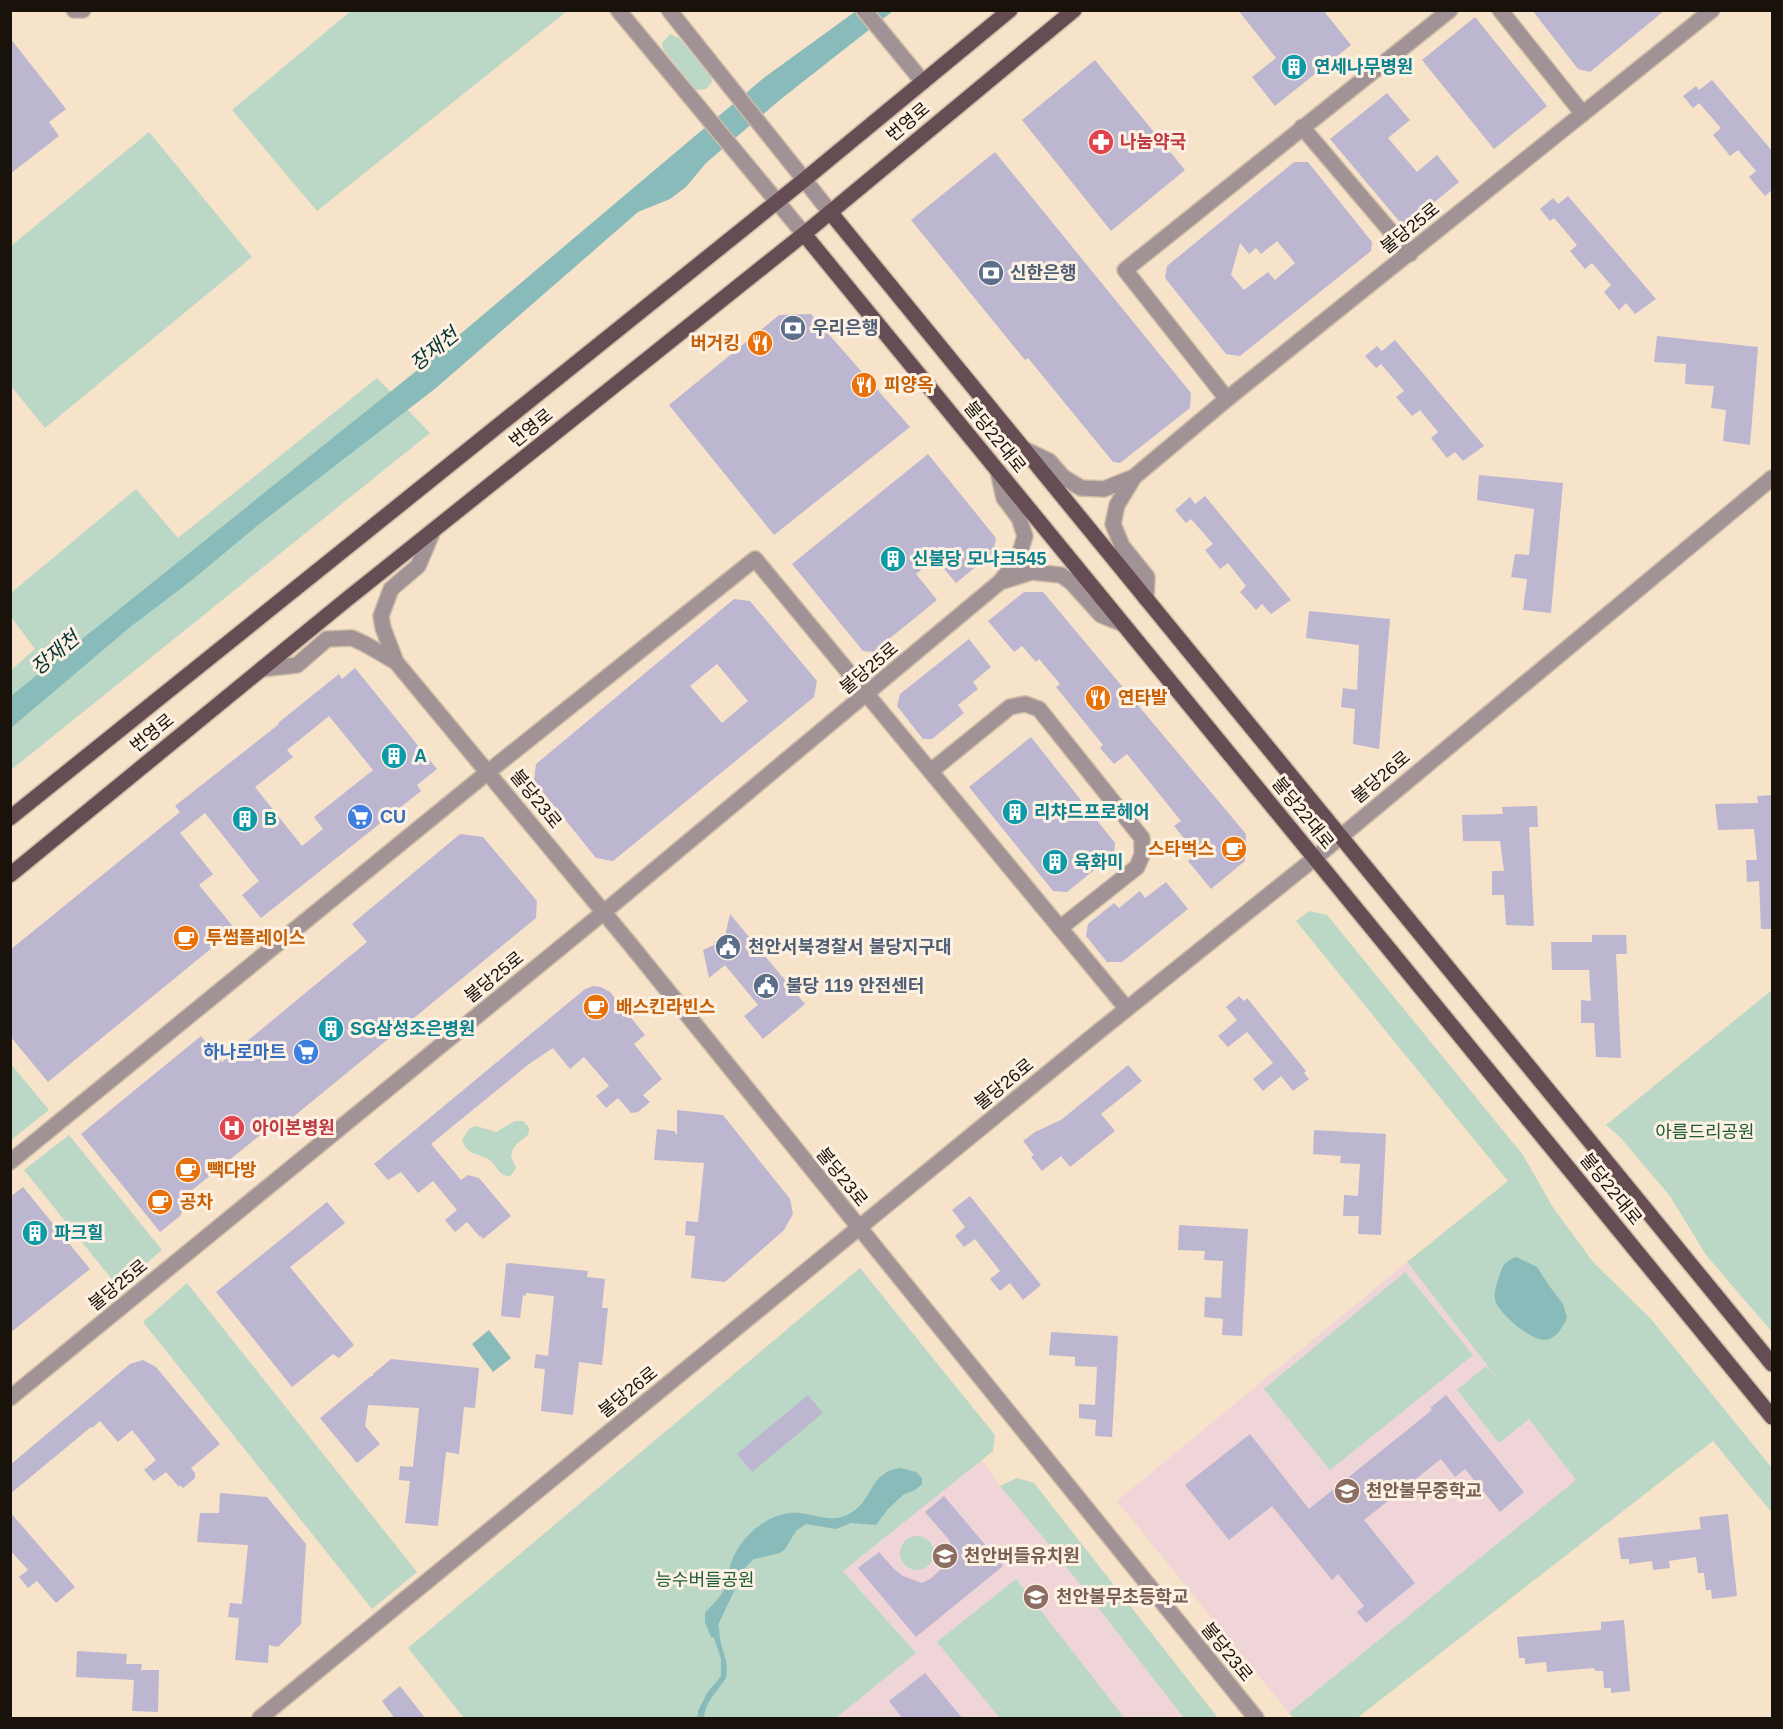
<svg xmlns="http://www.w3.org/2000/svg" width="1783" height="1729" font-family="Helvetica,'Noto Sans KR',sans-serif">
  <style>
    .education { fill: #efd5d8 }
    .green { fill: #bbd7c5 }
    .water { fill: #89bbba }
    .building { fill: #bdb6d1; fill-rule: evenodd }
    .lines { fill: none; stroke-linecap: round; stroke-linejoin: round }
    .minor-casing { stroke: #cebda7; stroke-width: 18 }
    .major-casing { stroke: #cebda7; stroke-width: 18 }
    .minor { stroke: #a09295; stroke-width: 15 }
    .major { stroke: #654d53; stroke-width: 15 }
    .labels { text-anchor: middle; stroke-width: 6; stroke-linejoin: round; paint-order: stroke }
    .culture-label { font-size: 18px; font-weight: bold; fill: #0d838f; stroke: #fdf1e3; text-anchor: start }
    .street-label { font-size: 18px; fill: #19120a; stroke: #fdf1e3 }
    .health-label { font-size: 18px; font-weight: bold; fill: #be3a42; stroke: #fdf1e3; text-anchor: start }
    .service-label { font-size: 18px; font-weight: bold; fill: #4e5e75; stroke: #fdf1e3; text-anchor: start }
    .food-label { font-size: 18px; font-weight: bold; fill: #c56008; stroke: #fdf1e3; text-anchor: start }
    .shop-label { font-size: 18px; font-weight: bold; fill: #366cbe; stroke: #fdf1e3; text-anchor: start }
    .park-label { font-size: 18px; fill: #1e5c3c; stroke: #fdf1e3 }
    .education-label { font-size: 18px; font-weight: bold; fill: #785e54; stroke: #fdf1e3; text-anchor: start }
    .water-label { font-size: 20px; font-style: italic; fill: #003232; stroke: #fdf1e3 }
  </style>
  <rect width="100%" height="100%" fill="#f6e3ca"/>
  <path class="education" d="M1407,1262l170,219 -288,232 -172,-212z
    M981,1459l19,27 47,56 137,176h-348l80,-65 -73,-82z"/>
  <path class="green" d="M351,11v-1l216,1 -250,200 -85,-101z
    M670,34l9,4 32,38 1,6 -6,7 -10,1 -33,-41 -1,-6z
    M149,132l103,125 -207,171 -34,-42v-140z
    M377,378l53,55 -419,337 -1,-99 25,-22 -24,-32v-24l125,-104 42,49z
    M1309,911l18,4 196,240 29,51 41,56 58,57 121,149v45l-59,-72 -356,277h-64l-4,-5 287,-233 -47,-61 -30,24 -42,-53 29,-24 12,13 -91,-117 101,-81 -212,-260z
    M1772,990v342l-66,-77 -36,-59 -50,-59 -14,-12z
    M10,1063l39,47 -38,30h-1z
    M515,1121h8c15,13 -1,17 -8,25 -3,3 -3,7 -4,10l5,12 -5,8c-13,1 -13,-11 -23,-17 -11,-6 -21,-4 -26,-19l7,-11 7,-3 20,6z
    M69,1135l93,115 -44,37 -94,-117z
    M860,1268l135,167 -2,16 -150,120 73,82 -80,65h-372l-56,-70z
    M1405,1272l68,83 -143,115 -66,-81z
    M187,1283l230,289 -45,37 -229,-287z
    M1017,1478l17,5 184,235h-34l-137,-176 -47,-56z
    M900 1553a17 17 0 1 1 34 0a17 17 0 1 1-34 0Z
    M1016,1579l107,137 -4,2h-119l-63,-76z"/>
  <path class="water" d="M856,11h37l-112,88 -75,64 -20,24 -16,12 -32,13 -202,176 -178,137 -66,55 -63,48 -118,100v-32l409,-328 345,-291z
    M1516,1257l21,10 13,20 13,17 4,14c-4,8 -9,18 -18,21 -14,6 -50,-25 -54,-39 -1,-7 1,-16 4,-23 3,-11 6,-16 17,-20z
    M489,1330l22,28 -18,14 -21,-28z
    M901,1468l15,4 6,6v6l-7,6 -12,5 -15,14 -12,16 -25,-2 -15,6 -30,-5 -10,7 -11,18 -5,4 -26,6 -9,9 -27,57c2,5 1,9 2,14 3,14 9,25 6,39 -9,14 -21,24 -22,40h-7l1,-7 9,-18 14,-17v-17l-7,-21 -3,-1 -6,-15v-9c8,-9 19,-19 22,-30 2,-4 1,-9 2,-14 7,-27 33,-53 61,-56 20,-2 40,12 59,1 26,-14 19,-42 52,-46z"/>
  <path class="building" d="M1238,10h85l28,35 -76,61 -23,-29 24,-19z
    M1532,10h133l-75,62 -12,-3z
    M1475,17l72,89 -53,43 -72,-89z
    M10,38l56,71 -17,13 10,14 -49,38z
    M1095,60l90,110 -74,61 -89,-111z
    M1712,80l61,72v37l-8,7 -16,-19 7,-6 -18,-21 -8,6 -17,-21 8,-7 -22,-25 -6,5 -10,-12 13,-10 3,4z
    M1387,93l23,27 -22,18 29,34 20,-17 22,27 -55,45 -74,-88z
    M995,152l196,241 -1,15 -70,55 -7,-1 -85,-104 -3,2 -114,-140z
    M1294,162h14l64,80 -1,9 -131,105 -14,-2 -61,-76 2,-12zM1277,241l18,22 -20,17 -7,-8 -24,18 -13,-15 9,-32 9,11 7,-6 5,6z
    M1568,196l88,103 -21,15 -9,-11 -7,7 -15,-18 7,-7 -19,-22 -7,6 -15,-18 7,-6 -23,-27 -4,3 -10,-12 13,-11 5,6z
    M811,314l99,113 -136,108 -105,-130 110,-90z
    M1657,336l101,11 -8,98 -27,-4 3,-31 -15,-2 3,-22 -29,-2 1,-20 -32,-2z
    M1395,340l89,106 -21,15 -8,-9 -8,6 -16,-20 7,-6 -18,-22 -8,6 -16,-19 8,-6 -23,-27 -5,4 -11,-12 12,-10 5,5z
    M928,454l68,84 -3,15 -37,30 -21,-25 -19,16 21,26 -64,52 -10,-1 -71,-87z
    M1479,475l84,8 -12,130 -28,-3 4,-31 -16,-2 4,-23 14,1 5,-46 -57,-9z
    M1205,496l86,104 -20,14 -9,-10 -6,6 -16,-18 6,-6 -18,-23 -8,6 -15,-19 8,-6 -22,-25 -5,4 -11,-13 15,-13 5,7z
    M1024,592h19l203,242 -1,27 -34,28 -23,-28 9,-7 -23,-28 7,-5 -54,-67 -13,10 -14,-16 3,-3 -47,-58 4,-3 -21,-25 -3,3 -14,-16 -8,6 -26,-31z
    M734,599l16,2 67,80 -3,16 -201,164 -17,-3 -62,-77 2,-17zM717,664l31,37 -26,22 -32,-37z
    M1309,611l81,8 -11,130 -26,-5 2,-35 -14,-2 2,-19 14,2 2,-45 -53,-7z
    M969,639l22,28 -18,15 5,7 -20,16 6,8 -32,26h-9l-26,-33 3,-12z
    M355,668l82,101 -20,16 4,6 -160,127 -19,-23 17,-14 -54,-68 -25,20 33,41 -14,11 36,44 -187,153 -38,-46v-86l170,-138 -5,-6 104,-82 -1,-1 61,-49 3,5zM329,716l44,54 -59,47 9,12 -21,17 -47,-59 38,-30 -6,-7z
    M1031,737l84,106 -1,11 -47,38 -14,-1 -84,-104z
    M1773,795v134h-12l-2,-48 -12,1 -1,-22h11l-3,-31 -36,1 -3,-26 43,-1 -1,-7z
    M1537,806l1,21h-9l5,99 -28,-1 -2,-30h-12v-24h12l-4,-30h-37l-1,-26 41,-1 -1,-7z
    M460,834l23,3 54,64 -1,17 -243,199 -34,19 -68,55 -11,25 -20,16 -79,-98 120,-98 21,26 145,-120 -15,-18z
    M1166,882l22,27 -66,53h-15l-21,-26 2,-12 26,-21 5,5 21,-17 5,7z
    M730,914l75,90 -42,35 -19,-23 14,-11 -33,-40 -16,13 -6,-28 13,-6 -2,-2 11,-5z
    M1592,935h34l1,19h-11l5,104 -25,-1 -2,-34h-13v-23l10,1 -2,-31h-37l-1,-28h41z
    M593,986l8,1 9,5 35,43 -11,9 28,35 -19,16 7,7 -12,10 -7,1 -13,-15 -12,10 -10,-12 13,-10 -25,-29 -14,12 -17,-21 -24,16 -98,80 30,36 7,-5 11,3 32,38 -28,23 -2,-3 -1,1 -13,-15 -12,10 -10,-12 12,-10 -24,-29 -15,12 -17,-21 -13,8 -14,-16 211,-175z
    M1239,996l5,5 3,-3 59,73 -2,2 5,6 -16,12 -12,-15 -18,15 -10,-12 20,-16 -26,-31 -19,15 -10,-11 19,-16 -11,-13z
    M1128,1065l14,16 -41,33 14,17 -45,36 -9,-11 -19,15 -11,-14 3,-2 -11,-14 12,-9 26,-12z
    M677,1110l46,5 67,84 3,15 -9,16 -59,52 -34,-4 4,-42 -10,-1 1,-14 12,1 6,-59 -50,-3 3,-31 17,2 3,4z
    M1314,1130l72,4 -5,101 -23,-1 1,-18h-16l1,-21 14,1 2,-32 -20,-1 1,-7 -28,-2z
    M23,1187l67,82 -80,64v-136z
    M970,1196l71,89 -18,15 -13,-17 -10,8 -10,-12 10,-8 -25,-32 -11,8 -9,-11 10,-9 -13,-17z
    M327,1202l18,21 -55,44 64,78 -15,13 -6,-4 -41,33 -76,-95z
    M1179,1225l69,4 -6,107 -20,-1 1,-16 -19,-2 1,-20 16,1 2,-37 -19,-1 1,-9 -27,-1z
    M509,1263l79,8 -1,6 18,2 -3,29h6l-6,57 -23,-3 -6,53 -32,-4 4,-42 -11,-1 2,-14 12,2 6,-60 -28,-3v3l-3,-1 -3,23 -19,-2 5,-52z
    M1051,1332l67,4 -6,101 -17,-1 1,-16 -17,-2v-14l16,1 2,-38 -22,-1v-9l-26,-2z
    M391,1359l88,9 -4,40 -11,-1 -5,47 -13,-2 -8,74 -33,-3 5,-42 -11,-1 1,-14 13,1 6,-59 -51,-3 -3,21 15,18 -23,19 -37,-45 51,-42h2v-2z
    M143,1360l13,7 64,77 -29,24 4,5v5l-12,10 -3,-3 -1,2 -13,-15 -12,9 -10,-11 12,-10 -24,-30 -14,12 -18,-21 -8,7 -1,-1 -81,67v-29l120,-101z
    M808,1395l15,18 -71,59 -15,-18z
    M1446,1395l78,97 -24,20 -35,-43 -10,8 -14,-18 -77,61 51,63 -49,40 -9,-11 7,-6 -26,-32 -6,6 -60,-74 -43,34 -44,-55 65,-51 59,75 123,-99 -2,-2z
    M220,1493l47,4 39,47 -5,80 -23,23 -9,-2 -1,18 -33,-3 4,-42 -11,-1 2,-14 12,1 6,-59 -51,-3 3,-29h19z
    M944,1496l59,70 -87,71 -58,-69 21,-16 16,18 8,6 19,7 8,-4 18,-16 4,-11 -2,-11 -25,-29z
    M10,1512l65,75 -19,16 -19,-22 -9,7 -9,-11 9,-7 -18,-20z
    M1728,1514l9,82 -25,3 -1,-9h-5l-2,-17h-6l-2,-16 -27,4 1,7 -17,2 -1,-9 -23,3v-5h-8l-3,-21 83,-9 -2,-12z
    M1624,1620l6,71 -19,2v-5h-7l-1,-17h-8l-1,-3 -47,4 -1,-10 -21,2v-6h-6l-2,-21 84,-7v-8z
    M77,1651l50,3 -1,10h16l-1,6h18l-1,42 -26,-1 2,-31 -58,-3z
    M925,1673l38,46h-60l-14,-18z
    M400,1686l26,33h-31l-13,-18z"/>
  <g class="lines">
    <g class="minor-casing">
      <path id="minor" d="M74,10h9
        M618,10l186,224
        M669,10l161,202
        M864,10l59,72
        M1500,10l83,104
        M1302,127l108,127
        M1227,399l-102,-129 325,-260
        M1024,449l25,12 14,16 18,11 23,1 30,-12
        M1000,582l32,-10 29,3 10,7 30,33 22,9
        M1146,599l1,-22 -25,-31 -9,-22 4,-19 17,-28 93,-78 485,-389
        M396,662l-13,-34 -2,-12 10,-27 27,-23 15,-35
        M262,669l35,-4 30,-26 25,-1 13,6 31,18 234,282 626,774
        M931,771l79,-64 15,-3 14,5 103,129v17l-5,12 -77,61
        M10,1162l478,-390 267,-213 372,450
        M10,1398l594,-486 396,-330 18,-23 7,-23 -6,-18 -15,-20 -6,-26
        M260,1718l838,-686 217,-174 457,-380"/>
    </g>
    <g class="major-casing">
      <path id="major" d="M830,212l942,1152
        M804,234l968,1183
        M10,818l794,-638 206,-170
        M10,875l336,-275 458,-366 270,-224"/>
    </g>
    <use href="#minor" class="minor"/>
    <use href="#major" class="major"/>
  </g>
  <defs>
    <g id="building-disc" transform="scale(1.35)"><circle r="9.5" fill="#0f9aa8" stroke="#fdf1e3"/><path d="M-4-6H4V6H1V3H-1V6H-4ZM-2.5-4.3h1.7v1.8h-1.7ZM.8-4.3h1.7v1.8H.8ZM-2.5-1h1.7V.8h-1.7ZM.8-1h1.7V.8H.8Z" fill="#fff"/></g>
    <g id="pharmacy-disc" transform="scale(1.35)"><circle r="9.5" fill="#e0444e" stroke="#fdf1e3"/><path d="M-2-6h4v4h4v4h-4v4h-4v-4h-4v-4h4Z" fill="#fff"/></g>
    <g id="bank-disc" transform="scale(1.35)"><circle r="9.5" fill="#5c6f8a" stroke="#fdf1e3"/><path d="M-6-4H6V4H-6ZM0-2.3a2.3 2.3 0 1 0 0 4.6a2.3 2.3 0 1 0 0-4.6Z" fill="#fff"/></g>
    <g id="restaurant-disc" transform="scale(1.35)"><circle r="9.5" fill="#e8710a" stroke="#fdf1e3"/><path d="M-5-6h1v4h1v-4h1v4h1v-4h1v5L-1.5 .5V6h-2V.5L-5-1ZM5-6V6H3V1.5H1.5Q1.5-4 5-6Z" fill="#fff"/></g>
    <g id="supermarket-disc" transform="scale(1.35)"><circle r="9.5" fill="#3f7fe0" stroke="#fdf1e3"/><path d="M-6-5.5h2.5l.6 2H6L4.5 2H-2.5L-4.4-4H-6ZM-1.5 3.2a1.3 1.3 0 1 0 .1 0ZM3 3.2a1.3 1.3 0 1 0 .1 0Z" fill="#fff"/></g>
    <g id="cafe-disc" transform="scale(1.35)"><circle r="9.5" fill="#e8710a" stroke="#fdf1e3"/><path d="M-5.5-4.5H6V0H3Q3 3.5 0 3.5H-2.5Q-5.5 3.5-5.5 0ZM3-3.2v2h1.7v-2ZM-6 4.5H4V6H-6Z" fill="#fff"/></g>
    <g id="civic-disc" transform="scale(1.35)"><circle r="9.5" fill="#5c6f8a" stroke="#fdf1e3"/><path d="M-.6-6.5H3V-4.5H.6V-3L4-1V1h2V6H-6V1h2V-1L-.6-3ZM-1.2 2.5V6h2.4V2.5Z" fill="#fff"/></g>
    <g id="hospital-disc" transform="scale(1.35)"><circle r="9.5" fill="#e0444e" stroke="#fdf1e3"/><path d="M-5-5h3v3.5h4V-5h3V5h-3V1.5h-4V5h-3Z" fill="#fff"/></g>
    <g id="school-disc" transform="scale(1.35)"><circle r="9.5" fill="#8d6e63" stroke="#fdf1e3"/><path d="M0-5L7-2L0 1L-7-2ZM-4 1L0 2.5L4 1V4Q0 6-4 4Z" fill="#fff"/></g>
  </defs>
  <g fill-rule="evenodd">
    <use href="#building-disc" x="1294" y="67"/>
    <use href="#pharmacy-disc" x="1101" y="142"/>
    <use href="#bank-disc" x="991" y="273"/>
    <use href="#bank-disc" x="793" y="328"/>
    <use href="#restaurant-disc" x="760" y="343"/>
    <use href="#restaurant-disc" x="864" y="385"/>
    <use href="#building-disc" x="893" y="559"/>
    <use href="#restaurant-disc" x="1098" y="698"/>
    <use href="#building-disc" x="394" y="756"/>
    <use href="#building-disc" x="1015" y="812"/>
    <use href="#supermarket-disc" x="360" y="817"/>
    <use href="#building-disc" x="245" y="819"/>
    <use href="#cafe-disc" x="1234" y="849"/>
    <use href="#building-disc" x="1055" y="862"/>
    <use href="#cafe-disc" x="186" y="938"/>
    <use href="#civic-disc" x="728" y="947"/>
    <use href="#civic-disc" x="766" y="986"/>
    <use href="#cafe-disc" x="596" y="1007"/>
    <use href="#building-disc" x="331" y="1029"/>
    <use href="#supermarket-disc" x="306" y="1052"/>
    <use href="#hospital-disc" x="232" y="1128"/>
    <use href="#cafe-disc" x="188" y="1170"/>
    <use href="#cafe-disc" x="160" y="1202"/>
    <use href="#building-disc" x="35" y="1233"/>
    <use href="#school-disc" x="1347" y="1491"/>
    <use href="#school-disc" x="945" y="1556"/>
    <use href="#school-disc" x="1036" y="1597"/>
  </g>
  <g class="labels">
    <g class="culture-label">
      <text x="1314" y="73">연세나무병원</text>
      <text x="912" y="565">신불당 모나크545</text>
      <text x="414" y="762">A</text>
      <text x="1034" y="818">리챠드프로헤어</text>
      <text x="264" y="825">B</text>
      <text x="1074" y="868">육화미</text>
      <text x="350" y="1035">SG삼성조은병원</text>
      <text x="54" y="1239">파크힐</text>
    </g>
    <g class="street-label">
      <text transform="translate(908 122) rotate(-40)" y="6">번영로</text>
      <text transform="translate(1410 228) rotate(-39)" y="6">불당25로</text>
      <text transform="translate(531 428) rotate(-39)" y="6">번영로</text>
      <text transform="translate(995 437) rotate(51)" y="6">불당22대로</text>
      <text transform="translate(869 668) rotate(-40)" y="6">불당25로</text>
      <text transform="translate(152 733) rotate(-39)" y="6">번영로</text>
      <text transform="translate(1381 777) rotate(-40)" y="6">불당26로</text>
      <text transform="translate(536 799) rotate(51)" y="6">불당23로</text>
      <text transform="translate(1303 813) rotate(51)" y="6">불당22대로</text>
      <text transform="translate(494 977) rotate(-39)" y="6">불당25로</text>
      <text transform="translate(1004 1084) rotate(-39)" y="6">불당26로</text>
      <text transform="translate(842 1177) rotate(51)" y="6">불당23로</text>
      <text transform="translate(1611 1189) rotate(51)" y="6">불당22대로</text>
      <text transform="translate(118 1285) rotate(-39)" y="6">불당25로</text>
      <text transform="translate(628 1392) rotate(-39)" y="6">불당26로</text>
      <text transform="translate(1227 1652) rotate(51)" y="6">불당23로</text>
    </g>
    <g class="health-label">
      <text x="1120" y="148">나눔약국</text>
      <text x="252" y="1134">아이본병원</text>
    </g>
    <g class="service-label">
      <text x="1010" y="279">신한은행</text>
      <text x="812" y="334">우리은행</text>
      <text x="748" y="953">천안서북경찰서 불당지구대</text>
      <text x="786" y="992">불당 119 안전센터</text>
    </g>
    <g class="food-label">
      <text x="740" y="349" text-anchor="end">버거킹</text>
      <text x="884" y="391">피양옥</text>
      <text x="1118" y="704">연타발</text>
      <text x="1214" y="855" text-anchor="end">스타벅스</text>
      <text x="206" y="944">투썸플레이스</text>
      <text x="616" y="1013">배스킨라빈스</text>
      <text x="207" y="1176">빽다방</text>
      <text x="180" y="1208">공차</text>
    </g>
    <g class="shop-label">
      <text x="380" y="823">CU</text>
      <text x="286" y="1058" text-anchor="end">하나로마트</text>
    </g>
    <g class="park-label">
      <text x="1705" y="1138">아름드리공원</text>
      <text x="705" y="1586">능수버들공원</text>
    </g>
    <g class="education-label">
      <text x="1366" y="1497">천안불무중학교</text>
      <text x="964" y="1562">천안버들유치원</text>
      <text x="1056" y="1603">천안불무초등학교</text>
    </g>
    <g class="water-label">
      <text transform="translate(434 349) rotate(-39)" y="7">장재천</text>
      <text transform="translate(55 653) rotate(-40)" y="7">장재천</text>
    </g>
  </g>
  <rect width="1783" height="1729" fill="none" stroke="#19120a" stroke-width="24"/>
</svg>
